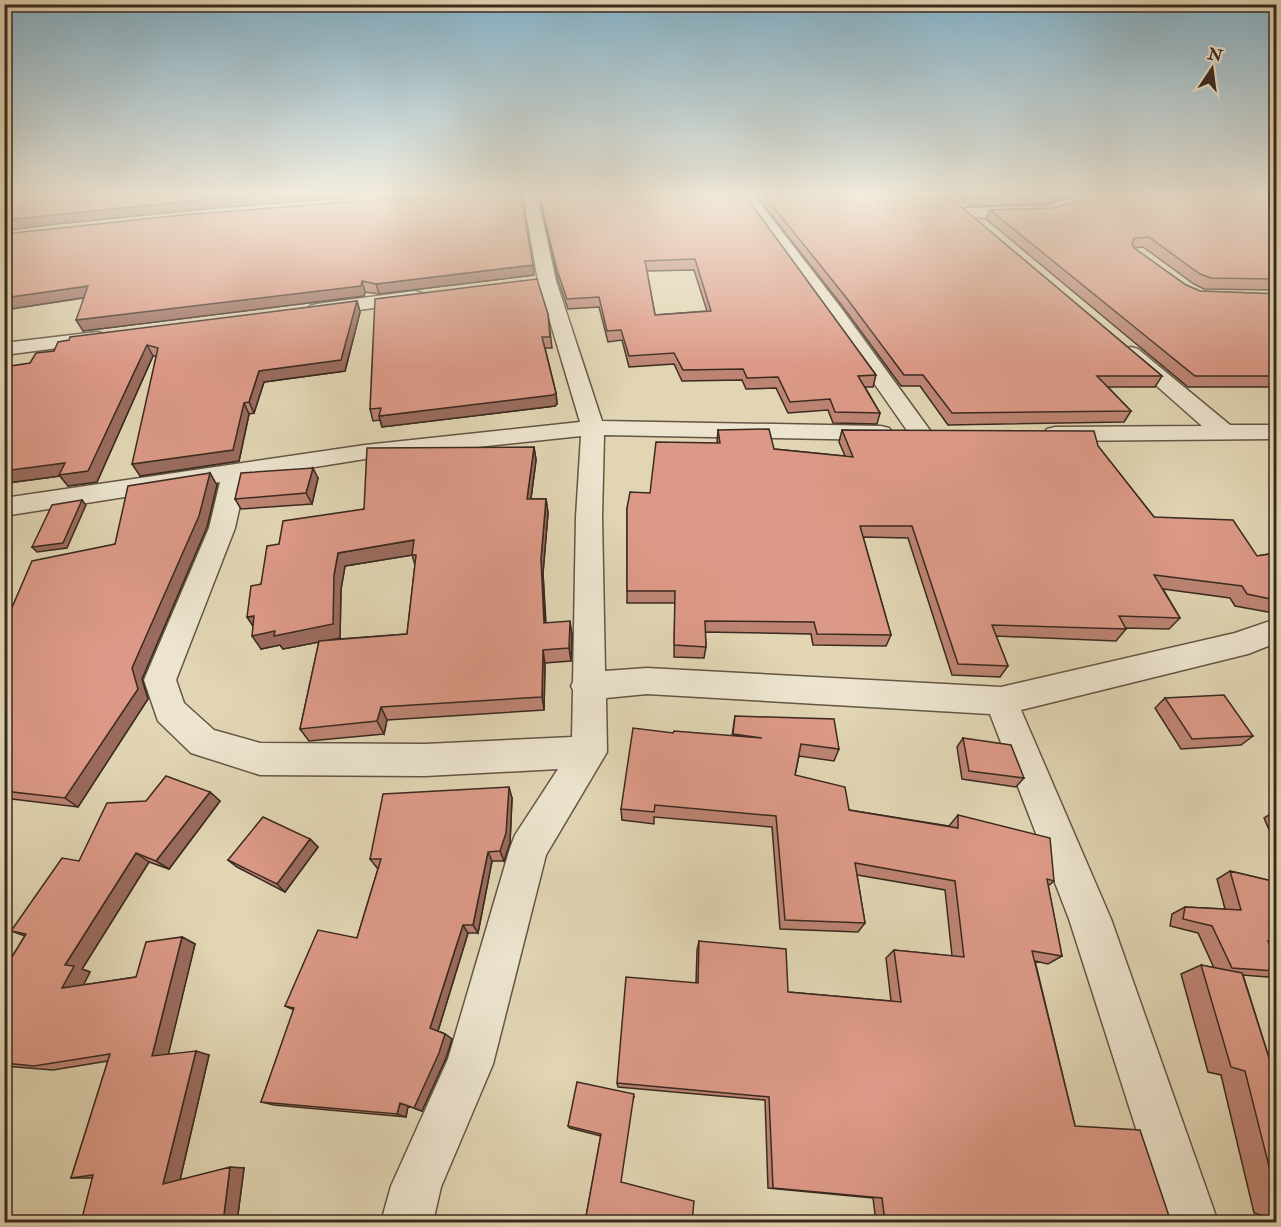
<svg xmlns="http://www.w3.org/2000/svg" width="1281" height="1227" font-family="'IM FELL Double Pica',serif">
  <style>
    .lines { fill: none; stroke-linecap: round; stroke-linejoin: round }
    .street-casing { stroke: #645545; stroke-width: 3 }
    .street { fill: #ece4ce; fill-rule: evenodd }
    .wall { fill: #bd8474; stroke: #3a2a20; stroke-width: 1.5; fill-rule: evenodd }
    .shaded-wall { fill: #9a6b5e; stroke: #3a2a20; stroke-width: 1.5 }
    .building { fill: #dc9987; stroke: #3a2a20; stroke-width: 1.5; fill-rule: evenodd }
  </style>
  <rect width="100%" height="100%" fill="#e1d5b3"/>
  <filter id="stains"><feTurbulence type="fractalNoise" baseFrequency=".00333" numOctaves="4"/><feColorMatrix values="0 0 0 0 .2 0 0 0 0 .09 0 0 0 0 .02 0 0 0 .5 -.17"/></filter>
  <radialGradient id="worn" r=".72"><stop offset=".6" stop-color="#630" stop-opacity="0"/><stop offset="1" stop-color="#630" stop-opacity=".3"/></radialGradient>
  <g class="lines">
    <g class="street-casing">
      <path id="street" d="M346,194h15l-11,13h-10l-3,-3z
        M523,194h14l19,87 46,140 279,5 8,2 4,5 -4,5 -8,2 -277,-5 -2,82 3,154 42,-3 354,19 234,-54 41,-14v24l-28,11 -227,56 90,209 107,303h-52l-97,-303 -79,-205 -343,-20 -41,4 1,54 -61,103 -53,209 -52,123 -8,35h-52l10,-36 57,-127 62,-211 5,-13 43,-66 -133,7 -165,-1 -69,-22 -33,-32 -14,-41 65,-152 11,-46 -216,34v-18l361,-53 215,-23 -42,-141zM581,436l-5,81 -3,165 -2,4 2,4 -1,47 -147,7 -165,-1 -46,-13 -30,-27 -8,-23 59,-152 11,-50 119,-19z
        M738,194h15l88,114 88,121 4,5 -4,5 -8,2 -8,-2 -86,-123z
        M1083,194h21l-2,3 -53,19 -83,2 -8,-5 8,-5 81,-2z
        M415,291l7,2 2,4 -2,4 -105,15 -7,-2 -2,-4 2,-4 7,-2z
        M97,332l7,2 3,4 -3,4 -100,13v-12z
        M1131,347l7,2 92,76h46v14l-221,2 -8,-2 -4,-5 4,-5 8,-2 147,-1 -78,-69 -3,-4 3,-4z"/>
    </g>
    <use href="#street" class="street"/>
  </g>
  <path class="wall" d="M538,194h206l132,181 -3,12h-8l15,26 -3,11 -44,-1 -5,-13 -40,3 -12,-25 -30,1 -4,-9 -60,1 -8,-17 -45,3 -7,-27 -14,2 -9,-35 -31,2 -10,-29zM694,270l13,41 -52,4 -8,-44z
    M755,194h191l216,182 -7,11h-47l23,24 -7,11 -176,3 -28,-39h-19l-58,-79z
    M955,194h121l-29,10 -77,2z
    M1276,194v96l-72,-1 -10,-5 -51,-37 -9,1 52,37 14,6 76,3v93h-88l-202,-168 4,-9 64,-2z
    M4,234l530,41 -155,19 -14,-2 -1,4 -281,35 1,-33 -80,12z
    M357,301l3,11 -15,59 -81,11 -10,31 -5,1 -10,47 -99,15 16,-120h-3l-56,126 -29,4 -8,-10 -53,7 23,-120 24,-12z
    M548,314l4,34h-7l11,45 1,11 -2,2 -173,21 -2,-7 -7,1 -3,-12z
    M718,430l56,19 71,7 -6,-14 3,-12 256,16 56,71 103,39 19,-3v57l-2,3 -39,-7 -5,-8 -67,-9 17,29 -11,11 -44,-1 1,1 -10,12 -120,-5 12,30 -8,11 -48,-2 -44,-137 -45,-1 28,98 -5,11 -73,-1 -2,-11 -106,-2 1,15 -2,11 -30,-1 1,-54h-48v-95l23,-15 67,-50z
    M534,447l2,13 -5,39h15l2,14 -5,60 3,50 26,11 -1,27 -26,2 -1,47 -157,10 -3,14 -75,7 -9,-12 19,-87 -36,7 -3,-4 -19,4v-65l18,-40 85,-35zM412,555l3,10 -8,69 -81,6 14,-2 1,-49 4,-23z
    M318,478l-6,26 -71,5 -6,-10z
    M217,485l-10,42 -65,152 6,20 -70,108 -74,-9v-172l111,-82z
    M1165,698l88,38 -12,9 -60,4 -26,-41z
    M735,716l104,33 -5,12 -35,-5 -4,19 54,35 100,16 9,-11 96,66 -6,5 14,70 -14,8 -13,-3 40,165 96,96h-295l-3,-24 -105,-10 -3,-88 -147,-13 -1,-4 79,-100 1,-33 2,-9 89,51 103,9 -5,-43 8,-8 58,6 -7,-66 -88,-15 8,48 -7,9 -78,-3 -8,-102 -118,-10v7l-32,-4 -1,-11 52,-76 59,3z
    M963,738l61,40 -8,9 -54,-8 -5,-32z
    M210,792l10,9 -51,68 -20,-7 -67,107 8,3 -7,13 53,-8 46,-40 13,7 -27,110 41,1 -29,125 64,-12 -7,54 -145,-44h-21l37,-117 -55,9 -49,-4v-96l21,-34 -14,-5 68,-70 67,-60z
    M512,798l-2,45 -6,18h-12l-14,72h-10l-30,98 7,3 7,5 -6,19 -24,53 -14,-5 -2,11 -132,-12 -13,-3 33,-92 -9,-4 72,-68 21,-69 -8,-10z
    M1275,811h1v35l-12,-28z
    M310,839l8,8 -33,45 -48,-25 -9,-7z
    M1230,871l46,11v71h-2l2,5v15l-9,4 -24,-2 33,105v139l-22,-6 -33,-138 -13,-3 -27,-98 20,-9 13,3 -16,-35 -28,-7 2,-12 13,-7 40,2 -8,-30z
    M634,1097l-49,125 16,-86 -31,-8 -2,-2z"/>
  <path class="shaded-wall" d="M275,194h124l-184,14 -158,16 -53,7v-11l207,-21z
    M1050,194h26l-29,10z
    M533,265l1,10 -155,19 -3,-10z
    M362,281l3,11 -1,4 -281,35 -7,-11z
    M88,286l6,10 -90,14v-12z
    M357,301l3,11 -15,59 -81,11 -10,31 -5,-11 10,-31z
    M147,345l6,11 -56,126 -29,4 -8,-10 -53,7 -3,5v-17z
    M556,393l1,11 -2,2 -173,21 -3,-11z
    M244,403l5,11 -10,47 -99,15 -8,-12z
    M534,447l2,13 -7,53 -2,-14z
    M313,468l5,10 -6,26 -6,-11z
    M210,473l7,12 -10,42 -65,152 6,20 -70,108 -13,-9 67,-130z
    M546,499l2,14 -5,60 3,63 -2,-13 -3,-64z
    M82,500l4,5 -19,43 -30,4 -5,-5z
    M414,540l5,14 -74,12 -4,23 -1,49 -57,11 -3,-4 -19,4 -9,-13 82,-61 4,-22z
    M254,616l2,15 -9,-14z
    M570,621l2,13 -1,27 -2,-13z
    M543,650l2,13 -1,47 -2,-13z
    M381,707l6,13 -3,14 -7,-13z
    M509,787l3,11 -2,45 -6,18 -4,-10z
    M210,792l10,9 -51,68 -13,-8z
    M310,839l8,8 -33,45 -8,-8z
    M488,852l4,9 -14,72 -5,-8z
    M136,853l13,9 -67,107 8,3 -11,22 -17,-6 3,-23z
    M463,925l5,8 -31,101 -7,-6z
    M182,937l13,7 -28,116 -15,-4z
    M445,1034l7,5 -6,19 -24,53 -8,-3z
    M196,1051l13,4 -30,129h-16z
    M400,1103l8,3 -2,11 -9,-3z
    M230,1167l14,1 -7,54h-14z"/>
  <path class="building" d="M4,194h271l-64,5 -207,21z
    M450,194h71l12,71 -157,19 -14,-3 -1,5 -285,34 12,-34 -84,12v-64l178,-19z
    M539,194h205l132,181 -18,1 22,37 -45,-1 -5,-13 -40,3 -12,-25 -31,1 -4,-9 -60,1 -9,-17 -45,3 -8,-26 -14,1 -8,-34 -32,2 -10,-29zM695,259l16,52 -56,4 -10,-54z
    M763,194h183l216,182h-65l34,35 -179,2 -29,-38h-19l-59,-79z
    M970,194h82l-79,2z
    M1095,194h181v85l-65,-1 -11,-4 -51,-37 -15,1 -2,6 2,4 52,37 14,6 76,3v82h-81l-205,-166 64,-2z
    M537,279l11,35 2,23h-8l14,56 -3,2 -174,21 2,-8 -11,1 5,-110z
    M357,301l-16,59 -82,11 -10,31 -5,1 -11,47 -101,14 26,-116 -11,-3 -59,126 -29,4 6,-12 -61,8v-104l26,-4 6,-10 18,-2 4,-9 11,-2 1,-3z
    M769,429l5,20 79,8 -11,-27 252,1 4,15 56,71 79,3 24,36 19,-3v31h-1l1,2v14l-29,-6 -5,-8 -88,-11 26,43 -61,-2 7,13 -134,-4 16,41 -50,-2 -46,-138h-52l31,109 -74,-1 -3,-12 -109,-1 1,26 -32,-2 1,-54h-48v-83l3,-16 20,1 6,-51 64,1 -2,-13z
    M534,447l-7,52h19l-5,60 3,64 26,-2 -1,27 -26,2 -1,47 -161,10 -4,14 -77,8 19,-88 88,-7 9,-79h-4l2,-15 -76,13 -4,22 -1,49 -59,12 1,-5 -23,5 2,-20 -7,1 4,-31 10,-2 6,-38 12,-2 4,-23 81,-12 3,-61z
    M313,468l-7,25 -71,6 6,-26z
    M210,473l-11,43 -67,152 6,21 -73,109 -61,-7v-165l28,-65 83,-17 13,-58z
    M82,500l-19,43 -31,4 20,-42z
    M1224,695l29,41 -61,3 -27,-41z
    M735,716l99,3 5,30 -38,-5 -6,31 50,12 4,23 109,18v-13l92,23 4,43 -7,-2 15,77 -30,-5 43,175 65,4 31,92h-286l-3,-24 -109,-10 -4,-91 -152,-14 9,-106 72,6 1,-42 87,8 2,43 113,10 -7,-52 70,7 -9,-76 -100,-18 10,60 -80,-3 -9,-104 -121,-11 -1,7 -33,-3 12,-81 40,5 1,-2 88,7 -29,-4z
    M963,738l48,7 13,33 -55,-7z
    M166,776l44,16 -54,69 -20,-8 -71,112 9,1 -12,22 74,-11 10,-35 36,-5 -30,119 44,-5 -33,133 67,-17 -7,55h-142l12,-47 -22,3 39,-124 -76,12 -30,-3v-93l22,-36 -15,-3 51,-73 17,3 28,-58 39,-2z
    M509,787l-3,46 -6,18 -12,1 -15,73h-10l-33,103 15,6 -6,19 -25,55 -14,-5 -3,11 -136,-12 33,-94 -9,-2 33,-76 39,8 24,-79h-11l13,-65z
    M263,817l47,22 -33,45 -49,-24z
    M1230,871l46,11v61l-8,-2 8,17v13l-44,-3 -20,-42 -29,-7 2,-12 56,3z
    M1201,965l41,8 34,107v114l-31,-123 -14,-4z
    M577,1082l57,12 -13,88 73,19 -2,21h-107l16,-88 -33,-8z"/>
  <linearGradient id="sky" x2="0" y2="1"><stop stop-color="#87b6cf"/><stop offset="0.53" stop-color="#f2ecdd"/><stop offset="1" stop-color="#f2ecdd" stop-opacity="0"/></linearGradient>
  <rect width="1281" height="366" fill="url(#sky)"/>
  <rect width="1281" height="1227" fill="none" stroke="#e1d5b3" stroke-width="24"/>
  <rect x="6" y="6" width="1269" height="1215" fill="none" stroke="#3a2a20" stroke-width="3"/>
  <rect x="12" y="12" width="1257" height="1203" fill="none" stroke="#3a2a20" stroke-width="1.5"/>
  <g transform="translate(1212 69) rotate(13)" stroke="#ece4ce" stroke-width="4.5" paint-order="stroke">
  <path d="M0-4.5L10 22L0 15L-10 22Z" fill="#3a2a20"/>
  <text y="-9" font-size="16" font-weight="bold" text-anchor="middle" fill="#3a2a20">N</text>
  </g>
  <rect width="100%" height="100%" filter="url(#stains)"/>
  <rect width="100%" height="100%" fill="url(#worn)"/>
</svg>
